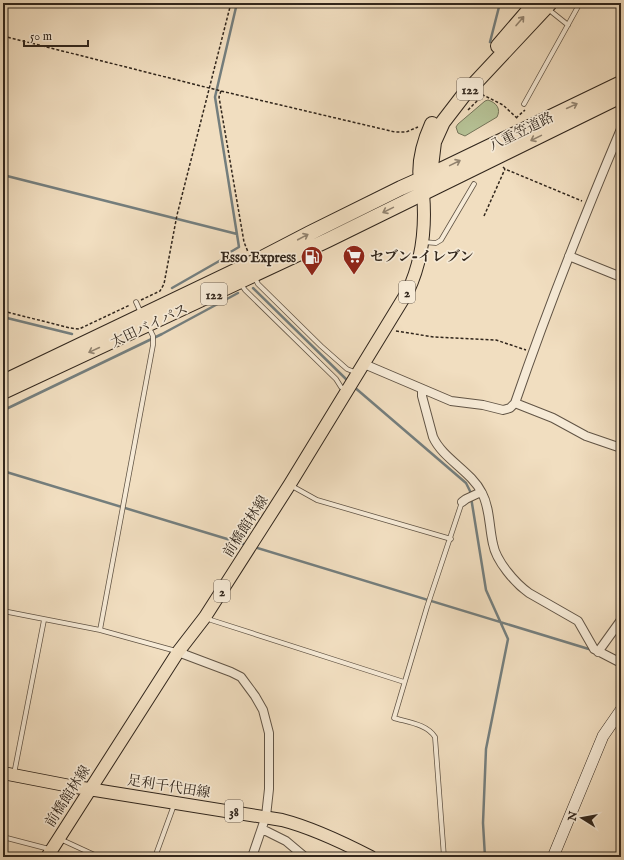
<svg xmlns="http://www.w3.org/2000/svg" width="624" height="860" font-family="'IM FELL English','Noto Serif JP',serif">
  <style>
    .green { fill: #b6c296; stroke: #747459 }
    .lines { fill: none; stroke-linecap: round; stroke-linejoin: round }
    .stream { stroke: #747e7d; stroke-width: 2.5 }
    .lane-casing { stroke: #615445; stroke-width: 5.5 }
    .street-casing { stroke: #615445; stroke-width: 10 }
    .secondary-casing { stroke: #31261c; stroke-width: 12 }
    .primary-casing { stroke: #31261c; stroke-width: 14 }
    .highway-casing { stroke: #31261c; stroke-width: 16 }
    .path { stroke: #31261c; stroke-width: 1.5; stroke-dasharray: 3 2; stroke-linecap: butt }
    .lane { stroke: #f6ead6; stroke-width: 4 }
    .street { stroke: #f6ead6; stroke-width: 8 }
    .secondary { stroke: #f6ead6; stroke-width: 11 }
    .primary { stroke: #f1dec0; stroke-width: 12 }
    .highway { stroke: #f1dec0; stroke-width: 14 }
    .oneway { stroke: #91826e }
    .labels { text-anchor: middle; stroke-width: 3.5; stroke-linejoin: round; paint-order: stroke }
    .shield { fill: #f6ead6; stroke: #6c6154; stroke-width: 1 }
    .shield-label { font-size: 13px; font-weight: bold; fill: #31261c }
    .street-label { font-size: 14px; fill: #31261c; stroke: #f6ead6 }
    .poi-label { font-size: 14px; font-weight: bold; fill: #31261c; stroke: #f6ead6; text-anchor: start }
  </style>
  <rect width="100%" height="100%" fill="#f1dec0"/>
  <filter id="stains"><feTurbulence type="fractalNoise" baseFrequency=".005" numOctaves="4"/><feColorMatrix values="0 0 0 0 .2 0 0 0 0 .09 0 0 0 0 .02 0 0 0 .5 -.17"/></filter>
  <radialGradient id="worn" r=".72"><stop offset=".6" stop-color="#630" stop-opacity="0"/><stop offset="1" stop-color="#630" stop-opacity=".3"/></radialGradient>
  <path class="green" d="M488,100c9,3 13,9 9,17l-32,19 -7,-3 -2,-6 2,-3 27,-23z"/>
  <g class="lines">
    <path class="stream" d="M490,42l10,-39
      M3,175l234,59
      M172,288l56,-32 -1,-2 12,-7 -24,-150 22,-94
      M253,288l95,93
      M3,317l69,17
      M353,386l113,97 4,8 16,99 22,49 -22,110 -3,74 2,34
      M3,415l1,-5 158,-76 76,-41
      M3,471l244,74
      M254,547l338,103"/>
    <g class="lane-casing">
      <path id="lane" d="M548,9l20,16
        M524,104l56,-101
        M423,242l13,1 5,-3 33,-56
        M255,278l3,6 63,62 26,23 10,4
        M241,284l4,6 91,89 5,8 4,3
        M136,302l5,11
        M290,485l27,15 134,39
        M3,611l97,19 76,21
        M206,617l5,3 193,62
        M100,630l53,-285v-9l-5,-10
        M14,774l30,-154
        M3,837l46,12
        M60,839l39,18
        M155,857l19,-52
        M444,857l-9,-120c-8,-13 -28,-15 -41,-19l33,-111 35,-105"/>
    </g>
    <g class="street-casing">
      <path id="street" d="M569,256l52,21
        M364,364l87,37 32,4 20,5 7,-2 5,-5c32,-93 68,-184 106,-274
        M422,389v7l11,41c10,22 38,34 49,56 8,15 7,34 11,51 3,17 22,39 36,49l49,28 16,28 27,14
        M515,403l38,15 33,18 35,12
        M462,502l4,-3 15,-7
        M178,652l53,20 10,5 14,19 8,14 6,23v56l-3,27 -14,41
        M598,652l23,-32
        M262,829l24,12 19,16"/>
    </g>
    <g class="secondary-casing">
      <path id="secondary" d="M553,857l50,-121 18,-26"/>
    </g>
    <g class="primary-casing">
      <path id="primary" d="M3,773l67,13 212,34c31,8 60,22 89,37
        M47,857l131,-205 27,-35 85,-133 118,-193c15,-32 18,-64 15,-98"/>
    </g>
    <g class="highway-casing">
      <path id="highway" d="M498,46l37,-43
        M427,183l3,-8 4,-33 9,-20 20,-26 87,-93
        M422,187c-5,-22 1,-43 10,-63
        M3,382l255,-122 52,-27 91,-45 29,-13 191,-92
        M3,392l325,-152 293,-144"/>
    </g>
    <path class="path" d="M503,4v-1
      M3,36l218,55 174,41h11l12,-5
      M221,91l-2,6 25,145 4,10
      M468,110l15,-15 20,10 15,14
      M516,118l9,-8
      M503,167l2,2 77,32
      M484,216l21,-47
      M141,300l19,-9 4,-7 13,-69 54,-212
      M3,311l67,17 9,1 51,-24
      M396,331l38,6 62,3 30,10"/>
    <use href="#lane" class="lane"/>
    <use href="#street" class="street"/>
    <use href="#secondary" class="secondary"/>
    <use href="#primary" class="primary"/>
    <use href="#highway" class="highway"/>
  </g>
  <defs><path id="oneway-shaft" d="M-6 0H5M1.5-3L5.5 0L1.5 3" fill="none" stroke-width="1.6" stroke-linecap="round" stroke-linejoin="round"/></defs>
  <g class="oneway">
    <use href="#oneway-shaft" transform="translate(520 21) rotate(-49)"/>
    <use href="#oneway-shaft" transform="translate(572 106) rotate(-25)"/>
    <use href="#oneway-shaft" transform="translate(536 138) rotate(154)"/>
    <use href="#oneway-shaft" transform="translate(455 163) rotate(-26)"/>
    <use href="#oneway-shaft" transform="translate(388 210) rotate(154)"/>
    <use href="#oneway-shaft" transform="translate(303 237) rotate(-28)"/>
    <use href="#oneway-shaft" transform="translate(94 350) rotate(155)"/>
  </g>
  <defs>
    <g id="supermarket-pin" transform="scale(1.15)"><path d="M0 17L-7.5 6A9.5 9.5 0 1 1 7.5 6Z" fill="#8f2418" stroke="#f6ead6"/><path d="M-6-5.5h2.5l.6 2H6L4.5 2H-2.5L-4.4-4H-6ZM-1.5 3.2a1.3 1.3 0 1 0 .1 0ZM3 3.2a1.3 1.3 0 1 0 .1 0Z" fill="#fff"/></g>
    <g id="fuel-pin" transform="scale(1.15)"><path d="M0 17L-7.5 6A9.5 9.5 0 1 1 7.5 6Z" fill="#8f2418" stroke="#f6ead6"/><path d="M-5.5-6h7V0h2V4h1.3V-2.5L3-4.5l.8-.8L6-3V5H2.5V1h-1V6h-7ZM-4.2-4.7v3.2H.2V-4.7Z" fill="#fff"/></g>
  </defs>
  <g fill-rule="evenodd">
    <use href="#supermarket-pin" x="354" y="256"/>
    <use href="#fuel-pin" x="312" y="257"/>
  </g>
  <g class="labels">
    <g class="shield">
      <rect x="457" y="78" width="26" height="22" rx="3"/>
      <rect x="399" y="281" width="16" height="22" rx="3"/>
      <rect x="201" y="283" width="26" height="22" rx="3"/>
      <rect x="214" y="580" width="16" height="22" rx="3"/>
      <rect x="225" y="800" width="18" height="22" rx="3"/>
    </g>
    <g class="shield-label">
      <text x="470" y="94">122</text>
      <text x="407" y="297">2</text>
      <text x="214" y="299">122</text>
      <text x="222" y="596">2</text>
      <text x="234" y="816">38</text>
    </g>
    <g class="street-label">
      <text transform="translate(521 131) rotate(-26)" y="5">八重笠道路</text>
      <text transform="translate(149 325) rotate(-25)" y="5">太田バイパス</text>
      <text transform="translate(245 526) rotate(-57)" y="5">前橋館林線</text>
      <text transform="translate(169 786) rotate(9)" y="5">足利千代田線</text>
      <text transform="translate(67 796) rotate(-57)" y="5">前橋館林線</text>
    </g>
    <g class="poi-label">
      <text x="370" y="261">セブン-イレブン</text>
      <text x="296" y="262" text-anchor="end">Esso Express</text>
    </g>
  </g>
  <rect width="624" height="860" fill="none" stroke="#f1dec0" stroke-width="16"/>
  <rect x="4" y="4" width="616" height="852" fill="none" stroke="#31261c" stroke-width="2"/>
  <rect x="8" y="8" width="608" height="844" fill="none" stroke="#31261c"/>
  <g transform="translate(582 818) rotate(281)" stroke="#f6ead6" stroke-width="3" paint-order="stroke">
  <path d="M0-3L7 15L0 10L-7 15Z" fill="#31261c"/>
  <text y="-6" font-size="11" font-weight="bold" text-anchor="middle" fill="#31261c">N</text>
  </g>
  <path d="M24 40v6h64v-6" fill="none" stroke="#31261c" stroke-width="2"/>
  <text x="30" y="40" font-size="12" fill="#31261c" stroke="#f6ead6" stroke-width="3" paint-order="stroke">50 m</text>
  <rect width="100%" height="100%" filter="url(#stains)"/>
  <rect width="100%" height="100%" fill="url(#worn)"/>
</svg>
